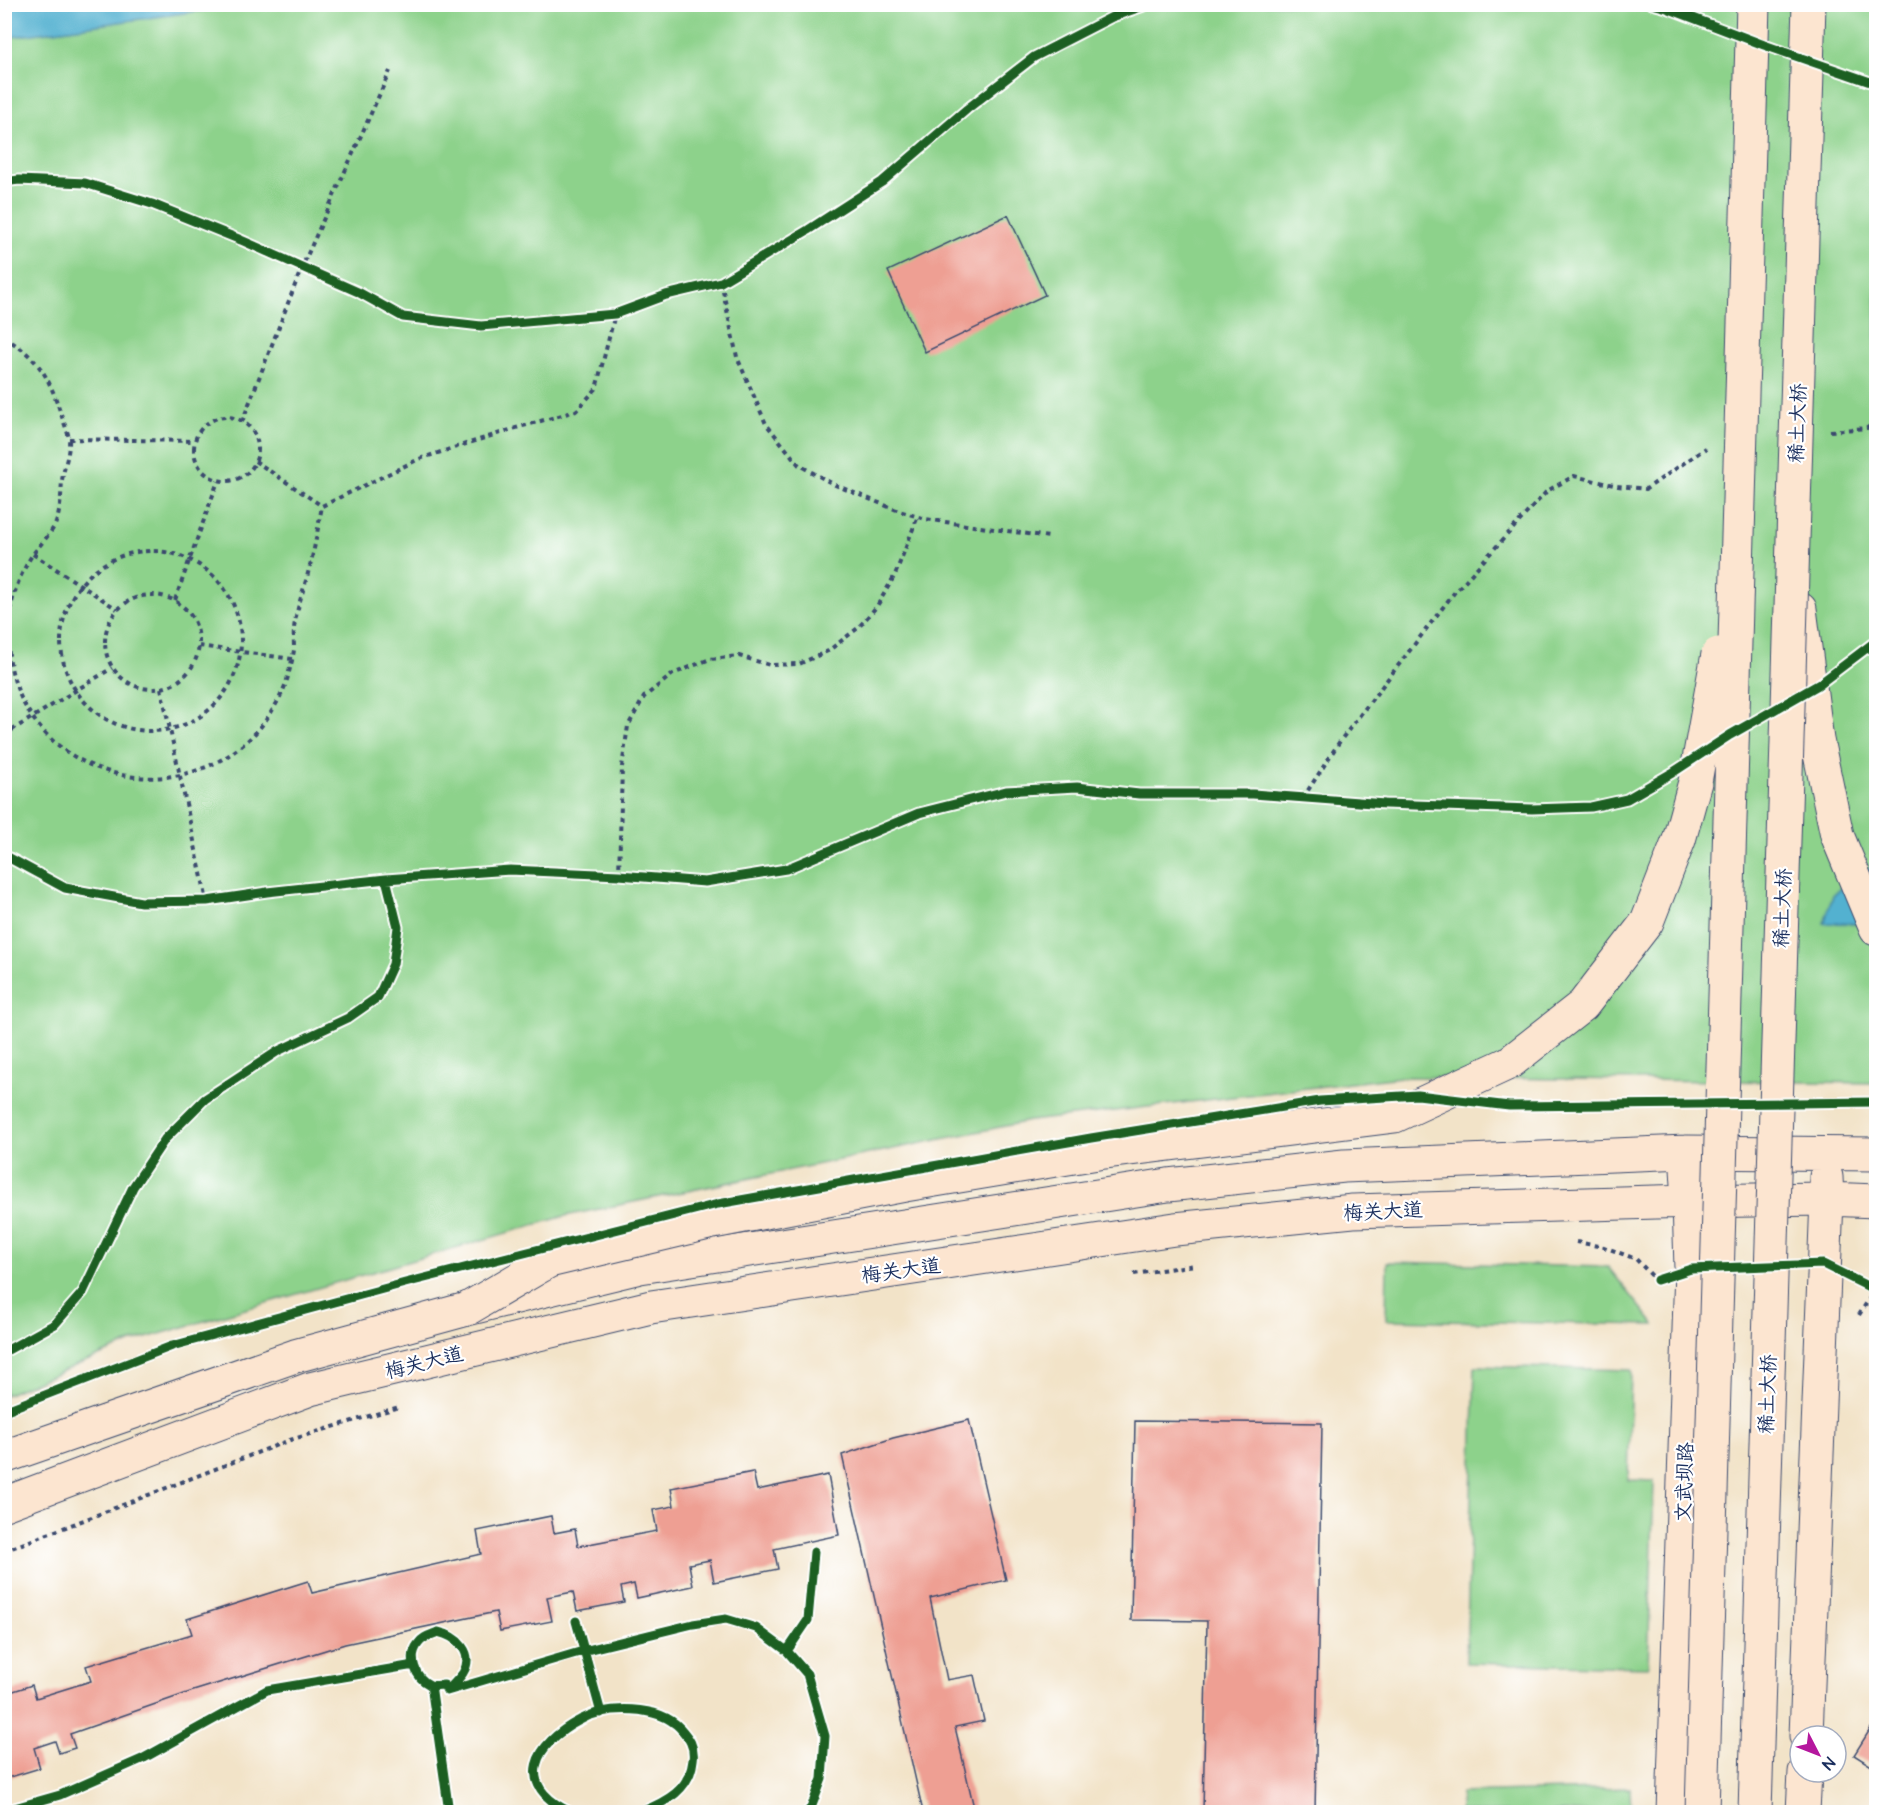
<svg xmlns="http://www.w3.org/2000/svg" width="1881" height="1817" font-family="'Architects Daughter','LXGW WenKai TC',sans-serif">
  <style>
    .green { fill: #8dd28b; stroke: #548074; stroke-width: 1.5 }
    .water { fill: #52b1d0; stroke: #367097; stroke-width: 1.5 }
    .building { fill: #ee9f93 }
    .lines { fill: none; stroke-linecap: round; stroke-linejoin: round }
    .secondary-casing { stroke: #3b4a6e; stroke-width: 35 }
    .path { stroke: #3b4a6e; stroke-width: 4; stroke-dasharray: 4.5 4.5; stroke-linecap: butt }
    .secondary { stroke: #fce5d0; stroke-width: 33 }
    .secondary-bridge-casing { stroke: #3b4a6e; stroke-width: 35; stroke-linecap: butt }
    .secondary-bridge { stroke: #fce5d0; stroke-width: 33 }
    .cycleway-casing { stroke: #fff; stroke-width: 13 }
    .cycleway { stroke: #1b5e20; stroke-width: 9 }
    .labels { text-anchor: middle; stroke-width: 4.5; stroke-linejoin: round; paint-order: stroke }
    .street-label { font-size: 20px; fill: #1b2f5e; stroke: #fff }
  </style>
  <rect width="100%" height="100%" fill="#fff"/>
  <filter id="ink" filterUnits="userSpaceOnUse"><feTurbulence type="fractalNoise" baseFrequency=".0167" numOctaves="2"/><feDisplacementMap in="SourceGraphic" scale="12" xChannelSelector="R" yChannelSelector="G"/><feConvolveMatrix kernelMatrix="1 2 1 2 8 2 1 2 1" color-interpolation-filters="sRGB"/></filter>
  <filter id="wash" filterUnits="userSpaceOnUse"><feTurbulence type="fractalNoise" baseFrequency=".008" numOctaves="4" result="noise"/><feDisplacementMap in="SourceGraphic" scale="24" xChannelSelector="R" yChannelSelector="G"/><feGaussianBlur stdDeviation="1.35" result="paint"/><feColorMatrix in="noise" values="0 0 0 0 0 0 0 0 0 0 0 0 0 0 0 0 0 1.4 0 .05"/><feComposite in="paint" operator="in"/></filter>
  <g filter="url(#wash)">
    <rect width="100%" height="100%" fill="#f2e3c8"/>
    <path class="green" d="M241,4l1635,1v1078l-475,-6 -371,44 -465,95 -433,126 -127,53 -1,-1357z
      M1387,1262l221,5 47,58 -269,-5z
      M1475,1366l156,4 -3,110 26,1 -6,186 -182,-4z
      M1630,1788l1,24h-171l1,-19z"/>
    <path class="water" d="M5,4h236v1l-236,33z
      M1876,865v59l-52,-1 9,-28 22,-21z"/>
    <g id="blocks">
      <path class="building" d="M1008,215l37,80 -120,57 -37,-81z
        M969,1420l37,160 -76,18 17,82 27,-5 10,46 -29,6 20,85h-52l-81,-357 51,-17z
        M1135,1421l187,2 -7,389h-112l4,-191 -76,-1z
        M753,1472l4,18 71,-15 11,60 -65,14 4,20 -64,13 -4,-22 -21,4 4,22 -56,12 -3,-14 -13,3 3,15 -47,9 -4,-19 -26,5 5,24 -52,10 -4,-19 -151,32 -155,48 -120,42 5,14 -16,5 -4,-12 -21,7 6,20 -36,11v-85l28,-9 4,13 55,-17 -5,-15 106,-32 -5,-15 121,-38 4,12 169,-39 -4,-23 74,-15 3,17 21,-4 3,17 79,-15 -4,-21 21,-4 -3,-18z
        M1876,1720v49l-22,-14z"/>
    </g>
  </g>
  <g filter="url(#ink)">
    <use href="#blocks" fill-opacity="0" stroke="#3b4a6e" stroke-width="1.5"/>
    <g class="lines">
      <g class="secondary-casing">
        <path id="secondary" d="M1800,609l17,131 20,95 39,94
          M4,1457l291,-101 172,-47 173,-42 528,-82 176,-19 342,-14 190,2
          M4,1504l306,-115 341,-82 524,-78 178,-18 336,-10 138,-2 49,2
          M1806,1736l21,-537 -1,-22
          M1673,1812l18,-543 -2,-68 -3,-49
          M1803,1812l2,-40"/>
      </g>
      <path class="path" d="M721,282l16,75 29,67 33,41 36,20 64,26 26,8 124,18
        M4,337c37,23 45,40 58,80 2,6 6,15 7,22 1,13 -5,28 -7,41 -1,15 -1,31 -7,45 -7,13 -20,24 -27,37 -24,42 -27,94 -6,138 49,97 189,105 248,14 8,-12 16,-27 19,-42 2,-7 4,-15 5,-22 0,-9 -1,-19 1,-28 3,-18 10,-36 14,-53 6,-21 9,-42 13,-63
        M194 449a32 32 0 1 1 64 0a32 32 0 1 1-64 0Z
        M242,422l60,-155 88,-196
        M1830,431l37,-3 9,-5
        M69,439l126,2
        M255,461l67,45 97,-47 97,-31 60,-17 20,-22 19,-75
        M61 641a90 90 0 1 1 180 0a90 90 0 1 1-180 0Z
        M33,554l84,55
        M105 642a47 47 0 1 1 94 0a47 47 0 1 1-94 0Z
        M175,600l43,-119
        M199,646l93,13
        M161,688l46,213
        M4,735l108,-67
        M1303,798l37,-57 114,-148 93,-102 27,-15 44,10 28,3 60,-41
        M619,875l3,-108 6,-41 16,-29 29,-23 37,-15 29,-3 31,9 29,-1 29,-13 30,-23 19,-22 18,-31 23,-59
        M1811,1103l65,-1
        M1505,1106l182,-2
        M1576,1242l28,5 32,12 18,19
        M1134,1274l61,-9
        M1859,1315l17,-27
        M4,1411l168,-65 288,-76
        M4,1551l286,-111 109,-33"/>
      <use href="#secondary" class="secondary"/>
      <g class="secondary-bridge-casing">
        <path id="secondary-bridge" d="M467,1309l82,-48 164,-39 192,-37 193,-32 297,-37 114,-53 74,-58 64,-83 32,-82 16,-58 23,-128
          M1702,1812l51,-1808
          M1755,1812l54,-1808"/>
      </g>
      <use href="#secondary-bridge" class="secondary-bridge"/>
      <g class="cycleway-casing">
        <path id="cycleway" d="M1652,4l15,4 97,37 112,39
          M4,182l15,-2 66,3 67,21 89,36 117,52 45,25 78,9 134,-12 51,-19 55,-13 87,-52 74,-48 85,-73 67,-52 78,-40 37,-13
          M4,855l61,33 76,14 66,-1 60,-9 119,-13 124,-9 109,5 86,7 81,-13 133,-56 87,-22 71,-4 62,7h114l132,10 147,5 59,-2 36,-8 45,-26 58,-38 88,-50 58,-44
          M1657,1280l34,-11 132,-5 52,26
          M4,1352l51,-28 28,-32 50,-105 32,-48 40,-40 73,-48 70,-33 30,-21 15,-33 5,-37 -12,-48
          M4,1411l168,-65 233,-63 313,-79 373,-66 229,-37 98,-6 91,11 367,-4
          M576,1621l25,92
          M438,1632c19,4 37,21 25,41 -4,6 -11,12 -16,18l-3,-6c-4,0 -10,1 -14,0 -15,-7 -22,-28 -12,-41 4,-7 13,-9 20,-12z
          M787,1651l21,-31 6,-68
          M431,1685l18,127
          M447,1691l136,-40 110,-27 33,-5 30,9 31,23 20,23 18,62 -3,43 -11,29 -4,4
          M4,1811l56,-16 84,-37 123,-68 147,-25
          M570,1812c-57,-27 -36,-68 10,-92 27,-15 78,-15 100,8 9,10 15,18 13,32 -3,30 -27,42 -52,52"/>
      </g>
      <use href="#cycleway" class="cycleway"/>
    </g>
  </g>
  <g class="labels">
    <g class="street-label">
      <text transform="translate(1797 423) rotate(-88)" y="7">稀土大桥</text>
      <text transform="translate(1782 908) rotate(-88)" y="7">稀土大桥</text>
      <text transform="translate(1383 1211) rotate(-3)" y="7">梅关大道</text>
      <text transform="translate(901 1270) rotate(-8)" y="7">梅关大道</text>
      <text transform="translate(424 1362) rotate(-14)" y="7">梅关大道</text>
      <text transform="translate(1767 1394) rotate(-88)" y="7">稀土大桥</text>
      <text transform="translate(1684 1482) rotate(-88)" y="7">文武坝路</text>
    </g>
  </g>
  <rect width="1881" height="1817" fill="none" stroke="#fff" stroke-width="24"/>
  <g transform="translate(1818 1754) rotate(132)"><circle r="28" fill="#ffffff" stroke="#a4acbf" stroke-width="1.5"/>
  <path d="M0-4.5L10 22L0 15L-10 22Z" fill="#b5179e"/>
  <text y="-9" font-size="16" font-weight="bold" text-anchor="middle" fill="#1b2f5e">N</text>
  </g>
</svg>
